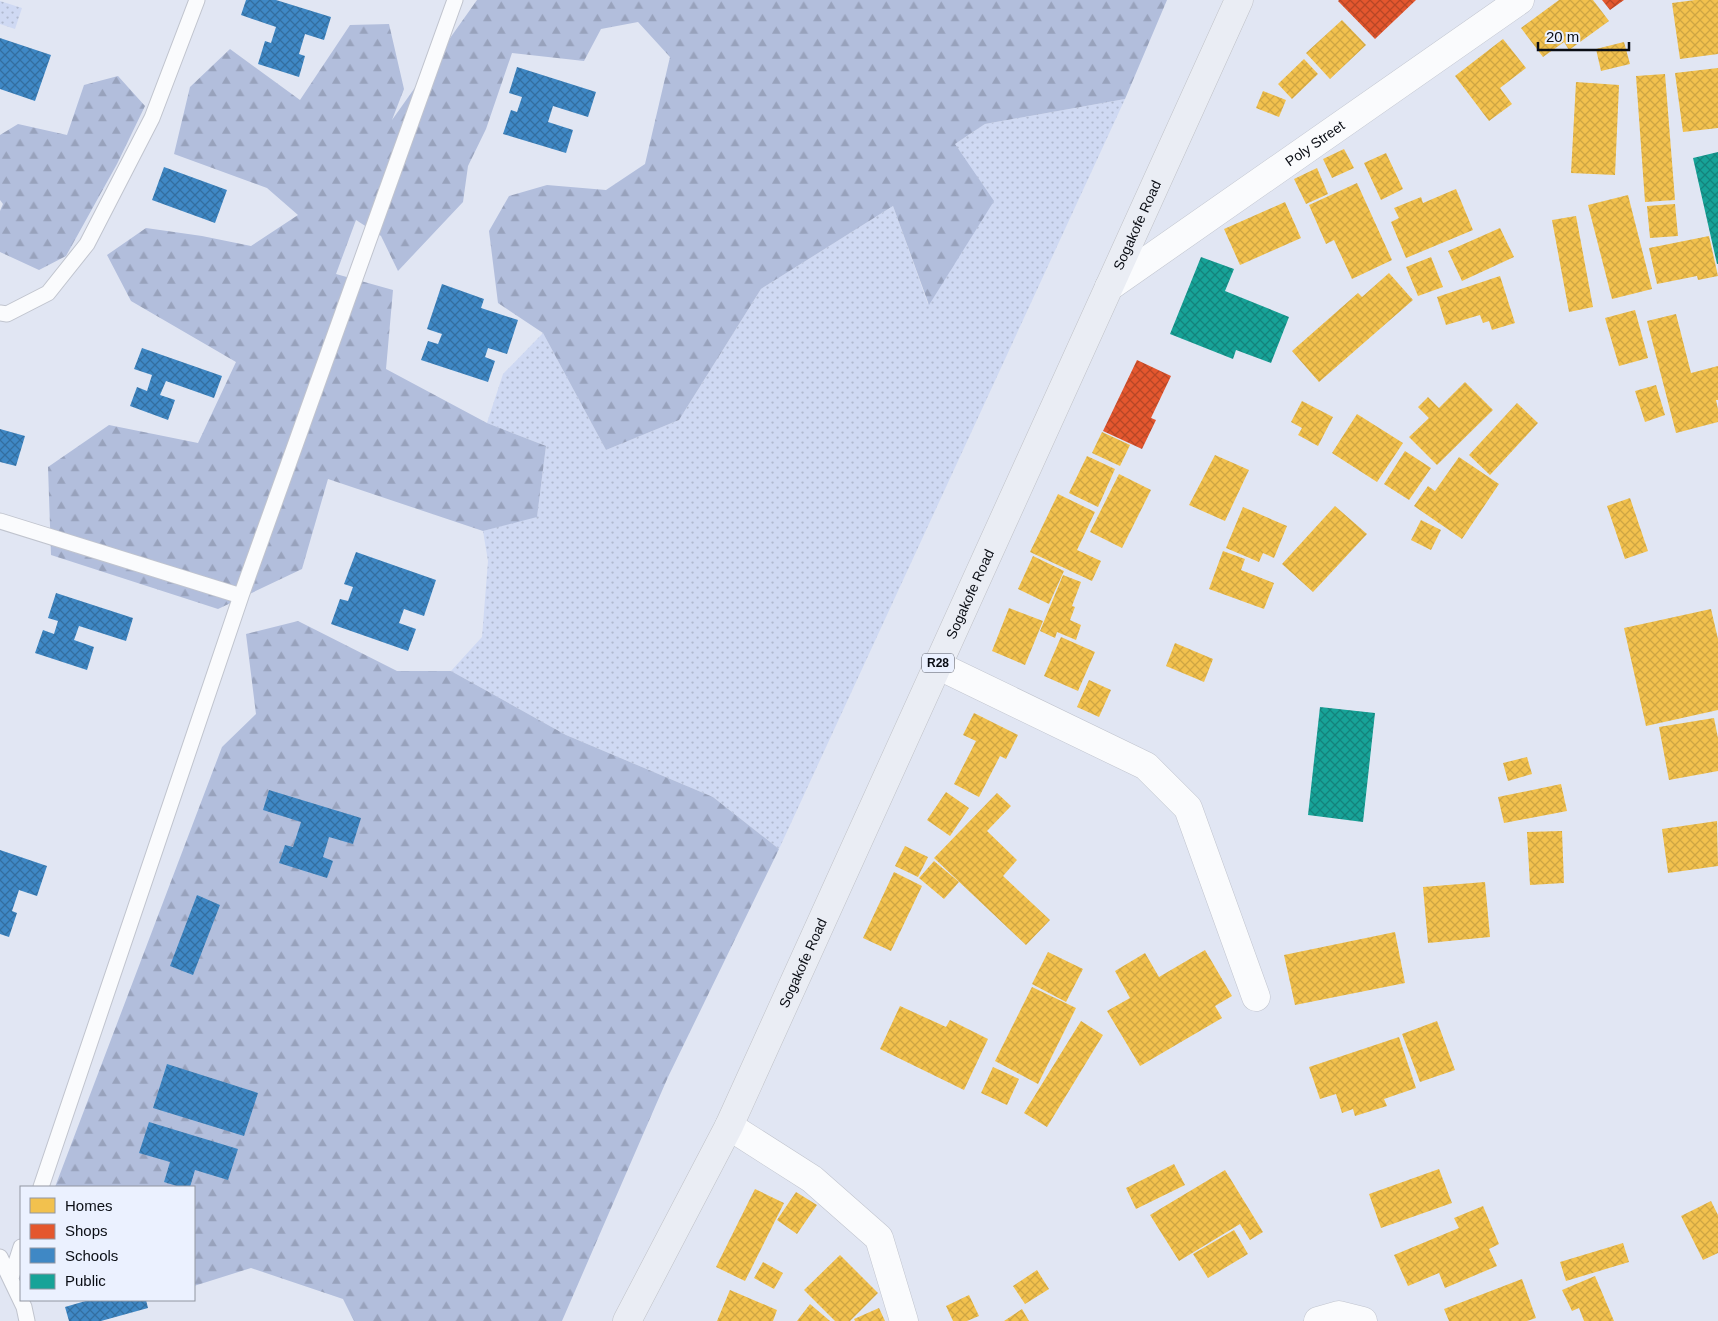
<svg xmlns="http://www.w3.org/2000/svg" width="1718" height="1321" font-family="Arial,sans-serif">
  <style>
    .grass { fill: url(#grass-dots) }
    .forest { fill: url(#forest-firs) }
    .homes { fill: url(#homes-cross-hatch) }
    .shops { fill: url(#shops-cross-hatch) }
    .schools { fill: url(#schools-cross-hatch) }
    .public { fill: url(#public-cross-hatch) }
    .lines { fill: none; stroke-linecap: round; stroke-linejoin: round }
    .service-casing { stroke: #c0c4ce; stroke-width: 17 }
    .minor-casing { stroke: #c0c4ce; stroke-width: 29 }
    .primary-casing { stroke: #bfc1c7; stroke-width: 29 }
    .service { stroke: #fafbfd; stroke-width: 15 }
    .minor { stroke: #fafbfd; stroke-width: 28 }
    .primary { stroke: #eaedf4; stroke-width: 28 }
    .labels { text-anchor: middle; stroke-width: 5; stroke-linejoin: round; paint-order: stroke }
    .shield { fill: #ebf1ff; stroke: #4e515a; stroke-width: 1 }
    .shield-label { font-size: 12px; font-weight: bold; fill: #0a0d14 }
    .street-label { font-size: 14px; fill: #0a0d14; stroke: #ebf1ff }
  </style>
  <defs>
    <pattern id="grass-dots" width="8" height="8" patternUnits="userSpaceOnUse" patternTransform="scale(1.25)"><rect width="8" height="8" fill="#cfd9f3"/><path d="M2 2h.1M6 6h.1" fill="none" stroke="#b0b9cf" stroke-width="1.8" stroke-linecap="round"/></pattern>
    <pattern id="forest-firs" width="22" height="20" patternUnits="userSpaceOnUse" patternTransform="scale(1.25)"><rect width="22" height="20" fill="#b2bedc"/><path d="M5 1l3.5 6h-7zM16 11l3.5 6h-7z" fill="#98a2bc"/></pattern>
    <pattern id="homes-cross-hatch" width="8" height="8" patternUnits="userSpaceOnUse" patternTransform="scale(1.25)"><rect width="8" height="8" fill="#f2c14e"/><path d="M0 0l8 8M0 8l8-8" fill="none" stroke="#cea543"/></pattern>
    <pattern id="shops-cross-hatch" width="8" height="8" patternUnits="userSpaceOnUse" patternTransform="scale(1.25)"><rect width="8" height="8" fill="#e4572e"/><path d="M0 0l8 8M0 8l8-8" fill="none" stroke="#b74626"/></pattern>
    <pattern id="schools-cross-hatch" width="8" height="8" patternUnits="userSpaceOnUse" patternTransform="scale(1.25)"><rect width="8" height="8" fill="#3f88c5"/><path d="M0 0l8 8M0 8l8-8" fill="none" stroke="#336e9f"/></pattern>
    <pattern id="public-cross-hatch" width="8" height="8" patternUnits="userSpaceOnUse" patternTransform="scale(1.25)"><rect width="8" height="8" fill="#17a398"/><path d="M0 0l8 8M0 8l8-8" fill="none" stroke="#13837b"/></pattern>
  </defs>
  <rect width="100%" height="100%" fill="#e1e6f3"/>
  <path class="grass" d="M0,1l22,7 -7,21 -15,-5z
    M1125,99l-346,750 -66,-52 -147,-62 -115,-64 31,-34 6,-76 -5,-30 54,-15 9,-70 -59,-23 16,-49 40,-41 63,117 73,-30 82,-131 132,-83 35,98 27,-160 30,-20z"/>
  <path class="forest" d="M477,0h690l-42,99 -140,25 -30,20 39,57 -65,104 -36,-99 -132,83 -82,131 -73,30 -63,-117 -45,-30 -9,-72 20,-35 38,-11 59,5 39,-26 25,-107 -32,-35 -37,7 -17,32 -72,-8 -26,76 -18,37 -5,36 -65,69 -17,-35 -25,-16 -20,54 57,16 -7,79 101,54 59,23 -9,71 -54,14 -155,-52 -26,90 -84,40 -167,-54 -3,-88 61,-42 89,18 38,-81 -105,-61 -24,-46 39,-27 56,8 49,10 47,-31 -31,-27 -93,-34 16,-67 40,-38 70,51 50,-75 39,-1 15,65 -12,31z
    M118,76l27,30 -28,58 -51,92 -27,14 -39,-18v-41l3,-7 -3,-4v-65l18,-11 49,11 17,-50z
    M298,621l99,50h54l115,64 147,62 66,52 -111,228 -106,244h-208l-11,-22 -92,-31 -57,18v-99h-139l167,-440 34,-33 -10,-80z"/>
  <path class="homes" d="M1559,0h34l16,21 -40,29 -5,-8 -21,15 -22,-29z
    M1695,0h23v54l-38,5 -8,-56z
    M1342,20l24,25 -36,34 -24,-26z
    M1503,39l23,29 -26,20 12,16 -23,17 -34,-45z
    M1624,42l6,22 -29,7 -5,-22z
    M1304,59l14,15 -26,25 -14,-15z
    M1718,68v60l-35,4 -8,-59z
    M1665,74l10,126 -30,2 -9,-126z
    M1576,82l43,3 -4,90 -44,-2z
    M1263,91l23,9 -7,17 -23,-9z
    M1344,149l10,19 -22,10 -9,-19z
    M1386,153l17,36 -22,11 -17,-37z
    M1317,168l11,26 -22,10 -12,-25z
    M1357,183l35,77 -40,19 -18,-39 -8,4 -17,-39z
    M1456,189l17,41 -67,28 -15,-36 8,-4 -5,-10 27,-11 2,6z
    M1628,195l24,94 -40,10 -24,-94z
    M1285,202l16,36 -61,27 -16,-36z
    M1675,204l3,32 -28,2 -3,-32z
    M1576,216l17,91 -24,5 -17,-92z
    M1500,228l14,29 -52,24 -14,-30z
    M1709,236l9,40 -20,4 -1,-4 -40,8 -8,-36z
    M1431,257l12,30 -25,9 -12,-29z
    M1389,273l24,27 -94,82 -27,-31 66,-58 4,4z
    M1500,276l15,47 -23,7 -3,-9 -6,2 -3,-8 -34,10 -9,-28z
    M1635,310l13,48 -29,8 -14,-48z
    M1676,314l15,59 27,-7v34h-2l2,9v13l-42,11 -29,-112z
    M1465,382l28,28 -56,55 -28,-28 20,-19 -11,-11 10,-10 11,11z
    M1656,385l9,30 -20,7 -10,-31z
    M1302,401l31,16 -15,29 -20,-11 4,-7 -11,-6z
    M1517,403l21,20 -48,52 -21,-20z
    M1357,414l46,29 -26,39 -45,-29z
    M1102,432l28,13 -10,21 -28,-13z
    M1405,451l26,17 -22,32 -25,-16z
    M1215,455l34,15 -24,51 -36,-16z
    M1087,456l28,13 -17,38 -29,-14z
    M1459,457l40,27 -37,55 -48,-33 14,-20 7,5z
    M1119,474l32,16 -29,58 -32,-16z
    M1058,494l37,18 -18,38 24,11 -9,20 -62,-29z
    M1630,498l18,53 -23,8 -18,-53z
    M1335,506l32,28 -54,58 -31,-28z
    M1243,507l44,19 -13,32 -11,-5 -4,9 -33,-14z
    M1421,520l20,10 -10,20 -20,-10z
    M1223,551l22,8 -4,11 33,13 -10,26 -55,-20z
    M1033,556l31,15 -15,33 -31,-15z
    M1063,575l18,7 -9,24 3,1 -5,13 11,5 -5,15 -19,-8 -2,6 -15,-7z
    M1009,608l34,13 -18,44 -33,-14z
    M1711,609l7,30v71l-72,16 -22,-98z
    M1061,637l34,15 -17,39 -34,-15z
    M1175,643l38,16 -9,23 -38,-16z
    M1089,680l22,10 -12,27 -22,-10z
    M974,713l44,22 -12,24 -6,-3 -21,41 -25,-13 22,-43 -13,-6z
    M1714,718l4,20v33l-49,9 -10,-53z
    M1527,757l5,17 -24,7 -5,-18z
    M1561,784l6,27 -63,12 -6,-26z
    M946,792l23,16 -19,28 -23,-16z
    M997,793l14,13 -24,25 30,29 -14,16 47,44 -24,25 -92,-87z
    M1717,821l1,45 -50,7 -6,-44z
    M1562,831l2,52 -34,2 -3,-53z
    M905,846l23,11 -10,20 -23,-11z
    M934,861l25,21 -15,17 -25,-21z
    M894,872l28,14 -31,65 -28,-13z
    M1485,882l5,55 -62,6 -5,-56z
    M1395,932l10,51 -110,22 -11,-50z
    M1205,950l27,46 -17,10 7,12 -82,48 -33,-55 23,-13 -15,-27 30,-18 14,24z
    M1048,952l35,17 -17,33 -34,-18z
    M1032,987l44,21 -38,76 -43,-23z
    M900,1006l46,21 4,-7 38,19 -24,51 -84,-41z
    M1081,1021l22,14 -56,92 -23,-14z
    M1437,1021l18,49 -35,12 -18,-48z
    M1399,1037l17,51 -32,11 3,7 -32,10 -2,-7 -11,4 -6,-19 -16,5 -11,-32z
    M993,1067l26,12 -12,26 -26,-12z
    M1174,1164l11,21 -49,24 -10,-21z
    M1439,1169l13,34 -71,25 -12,-34z
    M1225,1170l38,62 -13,8 -10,-16 -61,37 -29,-46z
    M755,1189l29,14 -39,78 -29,-14z
    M796,1192l21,13 -20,29 -20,-14z
    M1711,1201l7,14v38l-15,7 -22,-44z
    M1483,1206l16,38 -10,5 8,17 -52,22 -6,-15 -31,13 -14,-31 65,-27 -5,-10z
    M1234,1230l14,24 -40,24 -15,-24z
    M1623,1243l6,19 -63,19 -6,-19z
    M840,1255l38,38 -28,28h-15l-31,-31z
    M763,1262l20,11 -9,16 -20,-11z
    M1037,1270l12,19 -24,15 -12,-18z
    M1595,1276l19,45h-30l-5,-13 -7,3 -10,-21z
    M1522,1279l14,39 -9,3h-78l-5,-12z
    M730,1290l47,20 -4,11h-56z
    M969,1295l10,21 -12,5h-14l-7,-15z
    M810,1304l20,17h-33z
    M879,1308l6,13h-30l-1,-2z
    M1022,1309l7,12h-25z"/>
  <path class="shops" d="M1339,0h77l-41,39 -37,-38z
    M1602,0h22l-14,10z
    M1137,360l34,16 -20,42 5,2 -14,29 -39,-18z"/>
  <path class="schools" d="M246,0h30l55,17 -7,23 -19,-6 -6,20 6,2 -6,21 -41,-13 7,-23 6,2 5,-16 -35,-12z
    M0,38l51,17 -16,46 -35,-12z
    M517,67l79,25 -8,25 -35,-11 -5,16 25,8 -7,23 -63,-19 8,-24 6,2 5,-15 -13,-4z
    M164,167l63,23 -12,33 -63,-23z
    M442,284l42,15 -3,9 37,12 -11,34 -19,-6 -3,9 10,4 -7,21 -67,-22 7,-19 10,3 4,-10 -15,-5z
    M142,348l80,28 -8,22 -48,-17 -6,14 15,5 -7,20 -38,-14 7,-19 10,4 5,-16 -18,-6z
    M0,429l25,7 -9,30 -16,-4z
    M356,552l80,28 -12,36 -20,-7 -5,14 17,6 -8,22 -77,-27 9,-25 8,2 5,-14 -9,-3z
    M56,593l77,25 -7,23 -47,-15 -5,14 20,7 -7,23 -52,-17 8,-23 11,4 4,-13 -10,-3z
    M269,790l92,28 -8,26 -24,-7 -6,20 10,4 -6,17 -48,-15 6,-18 8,2 8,-25 -38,-12z
    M0,850l47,16 -10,30 -18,-6 -7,21 5,2 -8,24 -9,-3z
    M197,895l23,10 -27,70 -23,-9z
    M167,1064l91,29 -14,43 -91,-28z
    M149,1122l89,27 -10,31 -33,-10 -5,17h-10l-16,-5 6,-20 -31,-9z
    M89,1300h57l2,8 -47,13h-32l-4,-14z"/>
  <path class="public" d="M1718,152v112h-1l-24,-106z
    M1201,257l33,12 -9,22 64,26 -18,46 -35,-13 -3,9 -63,-25z
    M1320,707l55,6 -12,109 -55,-7z"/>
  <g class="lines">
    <g class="service-casing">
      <path id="service" d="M0,313l7,1 41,-21 39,-49 65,-126 45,-118
        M0,521l241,75 -200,591
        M241,596l214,-596
        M0,1257l24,50 3,14
        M11,1278l10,-31"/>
    </g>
    <g class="minor-casing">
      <g id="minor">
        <path id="s1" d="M1109,287l411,-287"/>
        <path d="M937,665l209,101 42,42 68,189"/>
        <path d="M729,1126l83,53 67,59 25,83"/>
        <path d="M1318,1321l21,-6 24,6"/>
      </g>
    </g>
    <g class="primary-casing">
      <g id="primary">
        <path id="s2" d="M627,1321l102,-195 510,-1126"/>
      </g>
    </g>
    <use href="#service" class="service"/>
    <use href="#minor" class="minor"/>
    <use href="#primary" class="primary"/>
  </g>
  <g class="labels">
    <rect class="shield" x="922" y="653.5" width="32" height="19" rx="4"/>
    <g class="shield-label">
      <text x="938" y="667">R28</text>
    </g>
    <g class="street-label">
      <text dy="5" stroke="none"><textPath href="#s1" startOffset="251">Poly Street</textPath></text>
      <text dy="5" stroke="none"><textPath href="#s2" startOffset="1209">Sogakofe Road</textPath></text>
      <text dy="5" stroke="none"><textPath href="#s2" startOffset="804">Sogakofe Road</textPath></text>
      <text dy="5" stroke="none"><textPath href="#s2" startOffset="399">Sogakofe Road</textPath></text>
    </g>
  </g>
  <rect x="20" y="1186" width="175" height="115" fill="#ebf1ff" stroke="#9196a1"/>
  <rect x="30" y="1198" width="25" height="15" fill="#f2c14e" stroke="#9196a1"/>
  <text x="65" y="1211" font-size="15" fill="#0a0d14">Homes</text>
  <rect x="30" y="1224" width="25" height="15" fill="#e4572e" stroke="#9196a1"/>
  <text x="65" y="1236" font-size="15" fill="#0a0d14">Shops</text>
  <rect x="30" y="1248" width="25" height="15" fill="#3f88c5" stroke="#9196a1"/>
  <text x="65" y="1261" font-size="15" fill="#0a0d14">Schools</text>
  <rect x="30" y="1274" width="25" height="15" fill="#17a398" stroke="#9196a1"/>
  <text x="65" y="1286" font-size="15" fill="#0a0d14">Public</text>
  <path d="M1538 42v8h91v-8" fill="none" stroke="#0a0d14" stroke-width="2.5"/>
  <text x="1546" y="42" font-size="15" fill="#0a0d14" stroke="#ebf1ff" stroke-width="4" paint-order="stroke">20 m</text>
</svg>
